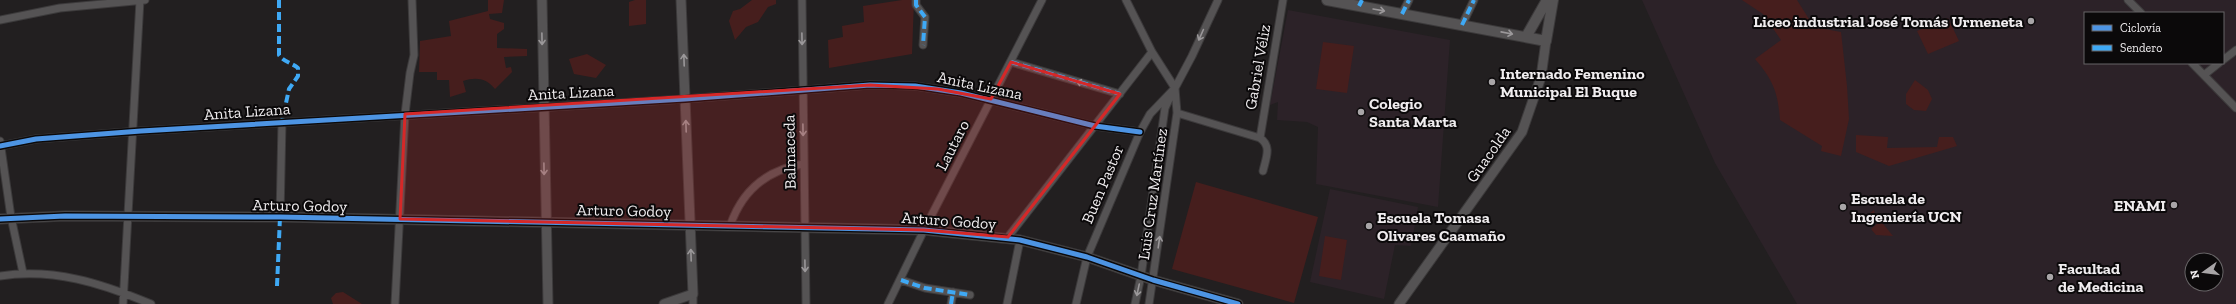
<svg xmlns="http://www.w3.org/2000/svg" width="2236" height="304" font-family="'Zilla Slab',serif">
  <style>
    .built { fill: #2c2228; fill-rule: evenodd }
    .green { fill: #461e1d }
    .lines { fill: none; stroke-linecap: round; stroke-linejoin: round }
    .minor-casing { stroke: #3c3a3b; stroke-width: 9 }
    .tertiary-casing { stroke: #3c3a3b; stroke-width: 11 }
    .secondary-casing { stroke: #3c3a3b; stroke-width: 12 }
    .minor { stroke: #555354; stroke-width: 7 }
    .tertiary { stroke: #555354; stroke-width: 9 }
    .secondary { stroke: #555354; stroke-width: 10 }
    .quiet { stroke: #3fa9f5; stroke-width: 4; stroke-dasharray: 8 4; stroke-linecap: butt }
    .cycleway-casing { stroke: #0b090a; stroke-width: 8 }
    .cycleway { stroke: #4d94e3; stroke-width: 5 }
    .oneway { stroke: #9b989a }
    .marked { fill: #d62828; fill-opacity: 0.2; stroke: #d62828; stroke-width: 3; stroke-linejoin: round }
    .poi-dot { fill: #a8a5a7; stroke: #0b090a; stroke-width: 1.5 }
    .labels { text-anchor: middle; stroke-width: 4; stroke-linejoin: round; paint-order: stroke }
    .poi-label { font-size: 16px; font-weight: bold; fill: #f0edef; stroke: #0b090a; text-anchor: start }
    .street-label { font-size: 16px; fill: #f0edef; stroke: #0b090a }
  </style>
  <rect width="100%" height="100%" fill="#221f20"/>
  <path class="built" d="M1642,0h594v304h-439l-82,-141zM2085,13h138v50h-138zM2192,260h24v24h-24z
    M1288,10l162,30 -12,167 -122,-23 2,-57 -11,-5 -30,-2 1,-18 -8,3z
    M1330,189l88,18 -7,39 -16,-1 -11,54 -74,-17z"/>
  <path class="green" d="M488,0h16l-2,13 -13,1 1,5 14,4v6l-7,5v14l30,1v7l-23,1 2,11 5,-1 1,5 -17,17c-9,-11 -19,-12 -32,-8l3,11 -16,5 -1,-17h-12v-8h-18l1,-31 31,-5 -2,-15 39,-10z
    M635,0h11v24l-17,2v-24z
    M752,0h24v4l-8,3 -10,15 -12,5 -11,13 -6,-19 4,-10 7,-2z
    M902,0h12l-2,54 -83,14 -1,-28 15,-3 -1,-11 22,-4 -1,-16z
    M1742,0h55l17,27 27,5 6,54 2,33 -8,37 -20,-5 1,-5 -42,-26c-2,-28 -7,-40 -25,-61l26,-19 -18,-26z
    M1948,18l11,23 -31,13 -11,-23z
    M1323,42l31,4 -7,47 -31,-4z
    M587,54l19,11 -10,13 -22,-4 -5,-15z
    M1915,80l13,10 4,9 -6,12 -12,-1 -8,-6v-10z
    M1856,135l32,2 -1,11 50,-1 2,-10h14l4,9 -68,20 -33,-14z
    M1196,182l122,35 -24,86 -122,-34z
    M1874,210l1,4 18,22 -17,-1 -5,-6 6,-5 -8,-10z
    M1325,236l22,4 -6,40 -22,-4z
    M343,292l19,12h-29l-2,-6 5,-5z"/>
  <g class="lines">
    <g class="minor-casing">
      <path id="minor" d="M802,0l4,304
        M916,0v5l9,12 -2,28
        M1126,0l26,52 23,36 2,25 -28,191
        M2128,0l13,13
        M1402,14l7,-14
        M0,20l60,-12 85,-8
        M1462,25l12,-25
        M2223,60l13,-10
        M1011,62l109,32
        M2192,63l44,45
        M2204,75l15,-12
        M1177,113l83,25c12,8 6,20 3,33
        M1260,138l23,-138
        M0,141l11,76 12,56
        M0,146l36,-7 105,-8 544,-32 185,-14 45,1 46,7 134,33 45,6
        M280,217l2,-95
        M730,226c12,-35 37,-56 73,-62
        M1008,237l144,-185
        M0,276c54,-8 101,7 151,28
        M901,280l24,8 45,7
        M693,294v10
        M123,304l17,-304
        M395,304l10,-190 5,-41 4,-18 -2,-55
        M888,304l36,-74 118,-230
        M951,304l2,-12
        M1007,304l13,-64
        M1076,304l11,-47 53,-125 10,-18 25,-26 17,-32 26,-56
        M1135,304l6,-28 24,-168 7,-15"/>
    </g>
    <g class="tertiary-casing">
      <path id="tertiary" d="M542,0l6,304
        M0,219l65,-3 215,1 644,13 96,10 67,17 66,23 85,24
        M664,304l29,-10 -12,-294
        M1399,304l123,-172 19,-55 5,-36"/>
    </g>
    <g class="secondary-casing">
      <path id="secondary" d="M1327,0l219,41 7,-41
        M1526,37l21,-37"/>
    </g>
    <use href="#minor" class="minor"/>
    <use href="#tertiary" class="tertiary"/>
    <use href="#secondary" class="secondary"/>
    <path class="quiet" d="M279,0v55c5,7 13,8 19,13v8l-9,13 -7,33
      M916,0v5l9,12 -2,28
      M1359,6l3,-6
      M1402,14l7,-14
      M1462,25l12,-25
      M1011,62l109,32
      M901,280l24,8 45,7
      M277,286l3,-69
      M951,304l2,-12"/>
    <g class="cycleway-casing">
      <path id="cycleway" d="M0,146l36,-7 105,-8 544,-32 185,-14 45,1 46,7 134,33 45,6
        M0,219l65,-3 215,1 644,13 96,10 67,17 66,23 85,24"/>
    </g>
    <use href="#cycleway" class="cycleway"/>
  </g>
  <defs><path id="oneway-shaft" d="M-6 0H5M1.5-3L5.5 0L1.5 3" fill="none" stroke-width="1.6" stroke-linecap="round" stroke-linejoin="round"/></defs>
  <g class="oneway">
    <use href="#oneway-shaft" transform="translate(1379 10) rotate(10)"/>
    <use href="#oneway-shaft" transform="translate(1507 33) rotate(11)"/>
    <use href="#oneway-shaft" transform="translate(1201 35) rotate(114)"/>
    <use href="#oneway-shaft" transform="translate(542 39) rotate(89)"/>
    <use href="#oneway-shaft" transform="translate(802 39) rotate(89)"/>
    <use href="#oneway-shaft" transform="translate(684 60) rotate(-92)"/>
    <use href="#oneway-shaft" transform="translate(1082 83) rotate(-163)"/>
    <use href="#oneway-shaft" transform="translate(686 126) rotate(-92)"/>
    <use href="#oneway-shaft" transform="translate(803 130) rotate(89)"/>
    <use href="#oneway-shaft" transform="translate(544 169) rotate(89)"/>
    <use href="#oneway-shaft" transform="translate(1159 242) rotate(-82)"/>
    <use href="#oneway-shaft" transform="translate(691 255) rotate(-92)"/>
    <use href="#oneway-shaft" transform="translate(805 266) rotate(89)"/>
    <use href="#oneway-shaft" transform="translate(1138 290) rotate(102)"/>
  </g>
  <path class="marked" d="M1011,62l109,32 -112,143 -84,-7 -524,-11 5,-105 465,-29 68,4 53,10z"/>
  <g class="poi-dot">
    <circle cx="2031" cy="21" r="4"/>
    <circle cx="1492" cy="82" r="4"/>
    <circle cx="1361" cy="112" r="4"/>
    <circle cx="2174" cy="205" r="4"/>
    <circle cx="1843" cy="207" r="4"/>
    <circle cx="1369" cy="226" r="4"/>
    <circle cx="2050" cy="277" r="4"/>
  </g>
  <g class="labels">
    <g class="poi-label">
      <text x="2023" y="27" text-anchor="end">Liceo industrial José Tomás Urmeneta</text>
      <text x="1500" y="79">Internado Femenino<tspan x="1500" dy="18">Municipal El Buque</tspan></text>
      <text x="1369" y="109">Colegio<tspan x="1369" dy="18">Santa Marta</tspan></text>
      <text x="1851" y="204">Escuela de<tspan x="1851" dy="18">Ingeniería UCN</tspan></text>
      <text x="2166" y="211" text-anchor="end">ENAMI</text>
      <text x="1377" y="223">Escuela Tomasa<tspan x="1377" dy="18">Olivares Caamaño</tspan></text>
      <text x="2058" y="274">Facultad<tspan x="2058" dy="18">de Medicina</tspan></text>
    </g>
    <g class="street-label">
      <text transform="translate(1257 67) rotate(-80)" y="6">Gabriel Véliz</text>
      <text transform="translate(980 85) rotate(12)" y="6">Anita Lizana</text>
      <text transform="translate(571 92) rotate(-3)" y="6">Anita Lizana</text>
      <text transform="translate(247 111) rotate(-4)" y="6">Anita Lizana</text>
      <text transform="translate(952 145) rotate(-63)" y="6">Lautaro</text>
      <text transform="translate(789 152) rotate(-91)" y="6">Balmaceda</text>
      <text transform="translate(1488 154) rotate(-55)" y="6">Guacolda</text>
      <text transform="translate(1102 184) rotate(-67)" y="6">Buen Pastor</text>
      <text transform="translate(1152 194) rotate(-82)" y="6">Luis Cruz Martínez</text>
      <text transform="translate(300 205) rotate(1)" y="6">Arturo Godoy</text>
      <text transform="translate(624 210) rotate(1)" y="6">Arturo Godoy</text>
      <text transform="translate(949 220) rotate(4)" y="6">Arturo Godoy</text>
    </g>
  </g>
  <rect x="2084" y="12" width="140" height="52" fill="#0b090a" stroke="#676466"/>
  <rect x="2092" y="25" width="20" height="6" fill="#4d94e3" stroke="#676466"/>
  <text x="2120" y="32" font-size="12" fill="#f0edef">Ciclovía</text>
  <rect x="2092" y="45" width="20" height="6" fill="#3fa9f5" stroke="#676466"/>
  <text x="2120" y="52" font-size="12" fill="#f0edef">Sendero</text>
  <g transform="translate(2204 272) rotate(256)"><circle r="19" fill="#0b090a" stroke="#676466"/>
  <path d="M0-3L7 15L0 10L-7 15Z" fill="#a8a5a7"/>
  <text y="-6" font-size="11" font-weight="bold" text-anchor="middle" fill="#f0edef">N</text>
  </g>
</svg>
